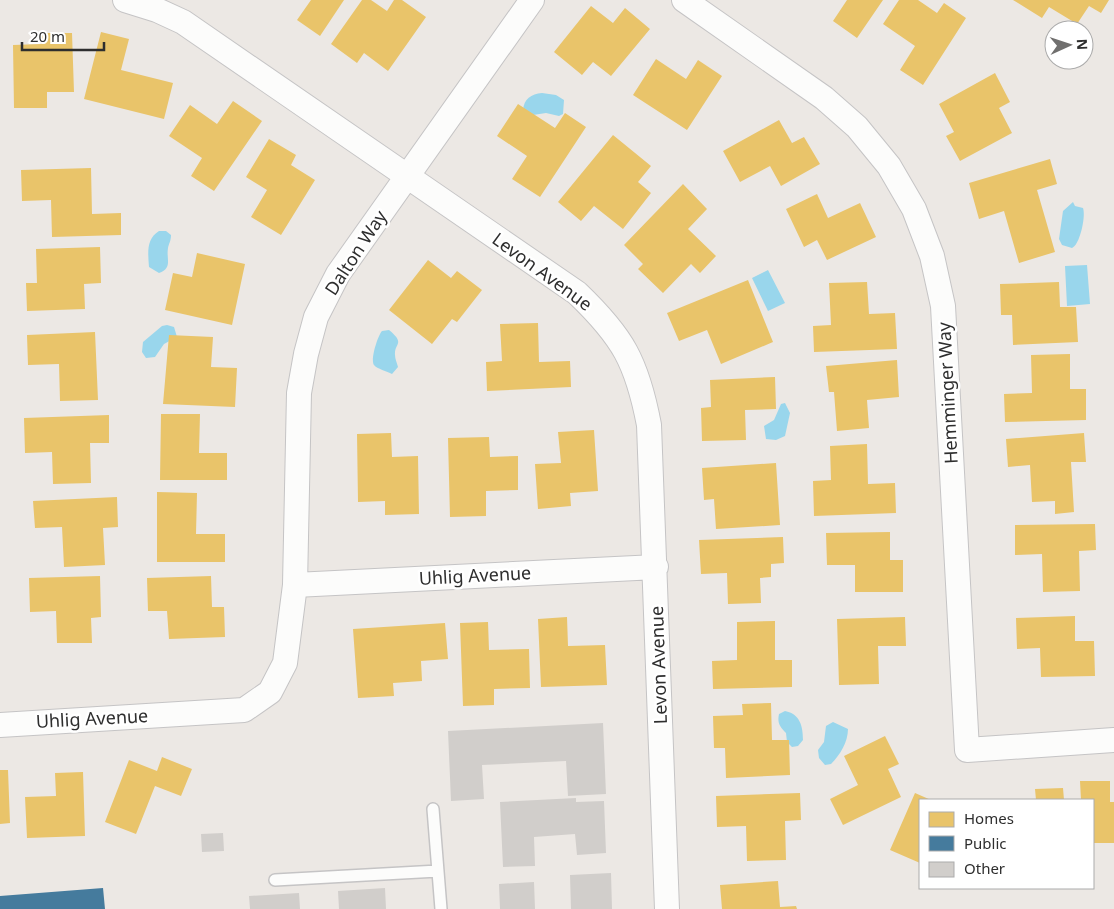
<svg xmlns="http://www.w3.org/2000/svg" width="1114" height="909" font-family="'Noto Sans',sans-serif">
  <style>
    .water { fill: #99d6ec }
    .homes { fill: #e9c46a }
    .public { fill: #457b9d }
    .building { fill: #d1cecb }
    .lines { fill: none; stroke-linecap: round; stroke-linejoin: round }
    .service-casing { stroke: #c5c4c5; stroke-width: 14 }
    .minor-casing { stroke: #c5c4c5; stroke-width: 26 }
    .service { stroke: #fcfcfb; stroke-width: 11 }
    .minor { stroke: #fcfcfb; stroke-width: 24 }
    .labels { text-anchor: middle; stroke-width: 5; stroke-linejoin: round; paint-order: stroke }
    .street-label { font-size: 18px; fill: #2e2e2e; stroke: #fff }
  </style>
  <rect width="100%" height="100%" fill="#ece8e4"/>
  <path class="water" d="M542,93l14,2 8,5 -1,14 -4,2 -13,-3 -13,2 -10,-5c1,-11 8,-16 19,-17z
    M1073,202l2,4 8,2c3,8 -3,37 -11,40l-10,-3 -3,-6 4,-28z
    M159,231h7l5,4c0,6 -2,8 -3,13 -2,11 5,20 -9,25l-10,-6c-1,-14 -3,-28 10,-36z
    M1087,265l3,39 -23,2 -2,-40z
    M768,270l17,33 -17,8 -16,-33z
    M167,325l7,2 3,10 -13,7 -9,13 -9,1 -4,-6 1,-10 19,-16z
    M389,330c17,14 5,13 6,25 0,4 2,8 3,12l-6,7c-5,-3 -15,-5 -18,-9 -4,-5 4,-30 8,-34z
    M785,403l5,10 -5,23 -9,4 -10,-1 -2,-13 10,-6 7,-16z
    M785,711c15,3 18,15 18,29l-5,6 -6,1 -5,-5 -1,-9c-6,-6 -9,-10 -7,-19z
    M833,722l15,7c0,13 -8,26 -17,35l-6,1 -6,-7 -1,-8 6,-8 2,-16z"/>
  <path class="homes" d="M311,0h33l-24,36 -23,-16z
    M362,0h9l16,11 7,-11h8l24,17 -38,54 -24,-18 -7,10 -26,-19z
    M847,0h36l-26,38 -24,-17z
    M899,0h19l19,13 7,-10 22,15 -43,67 -23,-15 15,-24 -32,-22z
    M1013,0h96l-8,13 -12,-7 -12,18 -28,-17 -7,11z
    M591,6l22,17 12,-15 25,21 -39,47 -18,-14 -11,13 -28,-23z
    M101,32l28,7 -8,31 52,13 -9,36 -80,-20z
    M41,33h31l2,59h-27v16h-33l-1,-63 28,-1z
    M656,59l30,20 12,-19 24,16 -35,54 -54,-35z
    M995,73l15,29 -11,6 13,25 -52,28 -14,-25 8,-4 -15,-28z
    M233,101l29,20 -48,70 -23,-15 11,-18 -33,-22 21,-31 27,19z
    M518,104l37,24 10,-15 21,14 -46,70 -28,-18 15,-23 -30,-20z
    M779,120l13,23 12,-6 16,27 -39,22 -11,-20 -30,16 -17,-31z
    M613,135l38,31 -13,16 13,11 -28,36 -29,-23 -13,15 -23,-19z
    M269,139l27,16 -5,10 24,15 -34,55 -30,-18 16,-27 -21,-13z
    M1050,159l7,25 -20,6 18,62 -36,11 -15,-52 -25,8 -10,-36z
    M91,168l1,46 29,-1v22l-69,2 -1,-37 -29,1 -1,-31z
    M683,184l24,25 -19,20 28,27 -16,17 -9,-9 -28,29 -25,-24 5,-5 -19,-19z
    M817,194l11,24 32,-15 16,34 -49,23 -10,-20 -13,7 -18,-38z
    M100,247l1,36 -17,1 1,25 -58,2 -1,-28h11l-1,-34z
    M197,253l48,11 -13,61 -67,-15 8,-37 19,4z
    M428,260l23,18 6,-7 25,19 -25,32 -5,-3 -20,25 -43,-34z
    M748,280l25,62 -52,22 -14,-34 -28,11 -12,-28z
    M867,282l2,32 26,-1 2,36 -83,3 -1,-26 18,-1 -2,-42z
    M1059,282l1,25h16l2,35 -65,3 -1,-30h-11l-1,-31z
    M538,323l1,39 31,-1 1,26 -84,4 -1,-29 16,-1 -2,-37z
    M95,332l3,68 -38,1 -1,-37 -31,1 -1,-30z
    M169,335l44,2 -2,30 26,1 -2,39 -72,-3z
    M1070,354v35h16v31l-81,2 -1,-28 28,-1 -1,-38z
    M897,360l2,37 -32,3 2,28 -32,3 -3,-39h-5l-3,-26z
    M775,377l1,32 -31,1 1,30 -44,1 -1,-33 10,-1 -1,-27z
    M161,414h39l-1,39h28v27h-67z
    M109,415v28h-19l1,40 -38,1 -1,-32 -27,1 -1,-35z
    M594,430l4,61 -28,2 1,13 -33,3 -3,-45 26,-1 -3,-31z
    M391,433l1,24 26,-1 1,58 -34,1v-14l-27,1 -1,-68z
    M1084,433l2,29h-15l3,50 -19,2v-13l-23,1 -2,-37 -22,2 -2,-28z
    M489,437l1,20 28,-1v34l-32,1v25l-36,1 -2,-79z
    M867,444l1,40 27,-1 1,30 -82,3 -1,-35 18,-1 -1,-34z
    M776,463l4,62 -64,4 -2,-30 -10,1 -2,-32z
    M157,492l40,1 -1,41h29v28h-68z
    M117,497l1,30 -15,1 2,37 -41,2 -2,-40 -27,1 -2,-27z
    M1095,524l1,26 -17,1 1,40 -37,1 -1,-38 -27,1v-30z
    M890,532v28h13v32h-48v-27h-28l-1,-32z
    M783,537l1,26 -13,1v13l-11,1 1,25 -33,1 -1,-31 -26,1 -2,-34z
    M100,576l1,41 -10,1 1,25h-35l-1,-32 -26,1 -1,-34z
    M211,576l1,31h12l1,30 -56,2 -2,-28h-19l-1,-33z
    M1075,616v25h19l1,35 -54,1 -1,-29 -23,1 -1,-31z
    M567,617l1,29 37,-1 2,40 -66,2 -3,-68z
    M905,617l1,29h-28l1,38 -40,1 -2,-66z
    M775,621v39h17v27l-79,2 -1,-28 25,-1v-38z
    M488,622l1,28 40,-1 1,39 -36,1v16l-31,1 -3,-83z
    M445,623l3,36 -27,2 1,20 -29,2 1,13 -36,2 -5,-69z
    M771,703l1,37h17l1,35 -64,3 -1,-30h-11l-1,-32 30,-1 -1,-11z
    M885,736l14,28 -11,5 13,28 -58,28 -13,-26 28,-14 -14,-29z
    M162,757l30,12 -11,27 -26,-10 -19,48 -31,-12 24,-62 28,11z
    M0,770h8l2,53 -10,1z
    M83,772l2,64 -58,2 -2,-41 31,-1 -1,-23z
    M1080,781h30v21h4v41h-21v-43h-12z
    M1063,788l1,12h-28l-1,-11z
    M800,793l1,27 -16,1 1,39 -39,1 -1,-35 -29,1 -1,-31z
    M915,793l16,7h-11v63l-30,-13z
    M778,881l2,26 16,-1 1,3h-75l-2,-24z"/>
  <path class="public" d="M103,888l2,21h-105v-13z"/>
  <path class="building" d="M603,723l3,71 -38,2 -2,-35 -84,4 2,34 -33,2 -3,-70z
    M576,798v4l28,-1 2,52 -29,2 -2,-21 -41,3 1,29 -32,1 -3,-65z
    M223,833l1,18 -22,1 -1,-18z
    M611,873l1,36h-41l-1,-34z
    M534,882l1,27h-35l-1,-25z
    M385,888l1,21h-47l-1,-18z
    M299,893l1,16h-50l-1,-13z"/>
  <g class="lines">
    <g class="service-casing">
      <path id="service" d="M433,809l8,100
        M275,880l163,-9"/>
    </g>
    <g class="minor-casing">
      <path id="minor" d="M125,0l32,10 26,12 394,271c46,44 60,69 72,132l18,484
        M684,0l140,98 33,29 32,39 25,43 18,47 11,50 24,444 147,-10
        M295,585l361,-18
        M0,725l244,-15 26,-18 15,-29 10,-78 4,-192 7,-39 10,-37 22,-43 194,-274"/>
    </g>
    <use href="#service" class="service"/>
    <use href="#minor" class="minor"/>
  </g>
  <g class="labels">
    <g class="street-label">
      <text transform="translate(356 253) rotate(-57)" y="6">Dalton Way</text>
      <text transform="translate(542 272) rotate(36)" y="6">Levon Avenue</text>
      <text transform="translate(948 393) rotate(-93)" y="6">Hemminger Way</text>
      <text transform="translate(475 576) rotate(-3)" y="6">Uhlig Avenue</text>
      <text transform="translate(659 665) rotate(-92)" y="6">Levon Avenue</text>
      <text transform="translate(92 719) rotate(-3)" y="6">Uhlig Avenue</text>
    </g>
  </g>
  <rect x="919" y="799" width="175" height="90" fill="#ffffff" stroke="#ababab"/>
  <rect x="929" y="812" width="25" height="15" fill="#e9c46a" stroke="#ababab"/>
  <text x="964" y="824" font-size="15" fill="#2e2e2e">Homes</text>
  <rect x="929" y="836" width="25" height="15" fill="#457b9d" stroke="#ababab"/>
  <text x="964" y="849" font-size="15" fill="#2e2e2e">Public</text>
  <rect x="929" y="862" width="25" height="15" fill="#d1cecb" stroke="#ababab"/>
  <text x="964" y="874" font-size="15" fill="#2e2e2e">Other</text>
  <g transform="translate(1069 45) rotate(87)"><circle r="24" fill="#ffffff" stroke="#ababab"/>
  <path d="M0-4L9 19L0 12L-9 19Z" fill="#706f6e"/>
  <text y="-8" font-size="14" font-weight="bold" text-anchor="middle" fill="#2e2e2e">N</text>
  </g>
  <path d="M22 42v8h82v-8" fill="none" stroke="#2e2e2e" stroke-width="2.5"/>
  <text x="30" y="42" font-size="15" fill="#2e2e2e" stroke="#ffffff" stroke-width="4" paint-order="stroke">20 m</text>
</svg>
